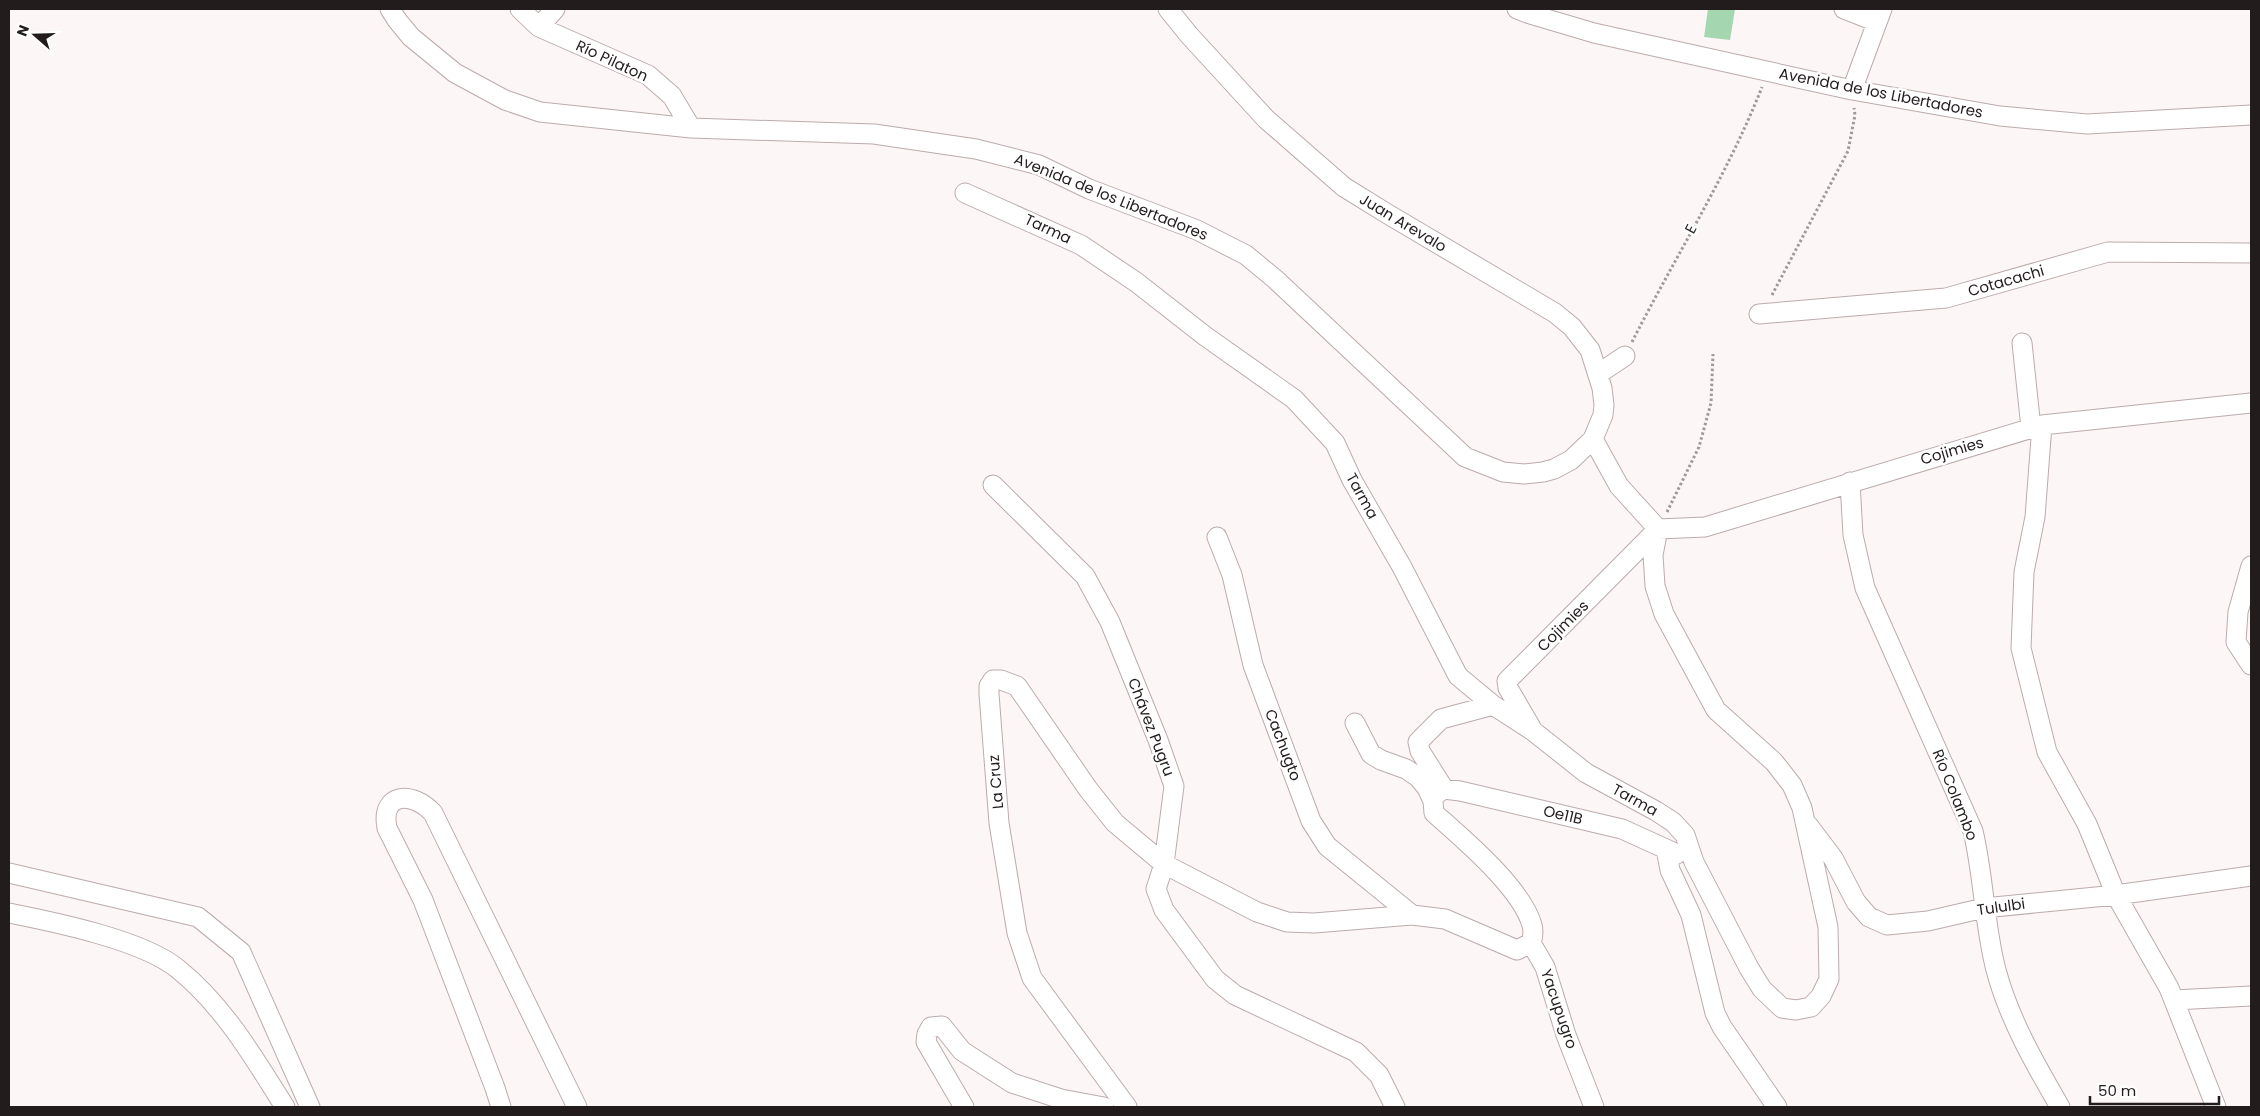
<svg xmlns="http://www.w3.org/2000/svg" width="2260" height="1116" font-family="Poppins,sans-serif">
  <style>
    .building { fill: #a4d7b0 }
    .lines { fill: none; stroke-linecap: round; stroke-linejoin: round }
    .minor-casing { stroke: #bcabac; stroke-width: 21 }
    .path { stroke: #a09999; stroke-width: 3; stroke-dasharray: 2.5 2.5; stroke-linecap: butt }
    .minor { stroke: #fff; stroke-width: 19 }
    .labels { text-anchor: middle; stroke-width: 5; stroke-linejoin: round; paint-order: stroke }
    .street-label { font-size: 15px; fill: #221c1d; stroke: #fff }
  </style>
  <rect width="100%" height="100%" fill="#fdf6f6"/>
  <path class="building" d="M1708,9h27l-5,31 -26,-3z"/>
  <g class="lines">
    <g class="minor-casing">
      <path id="minor" d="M390,9l7,11 14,17 44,36 50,27 35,12 151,16 183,6 102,15 63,16 50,24 108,41 49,25 29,24 190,178 38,15 21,2 19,-2 11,-3 17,-9 22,-21 10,-24 1,-10 -2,-17 -12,-38 -18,-23 -17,-14 -169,-100 -42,-26 -78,-68 -77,-84 -21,-26
        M520,9l19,18 109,48 24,21 19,32
        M1517,9l13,5 64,19 258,57 148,26 87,8 164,-9
        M1844,9l33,13
        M539,27l16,-18
        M1852,90l30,-81
        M965,193l116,52 55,37 69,54 89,63 41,44 17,37 50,87 56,109 35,29 40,26 53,42 70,38 17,11 12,13 9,27 55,106 13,21 20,19 14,2 15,-3 10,-11 8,-17 -1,-52 -26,-119 -10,-23 -18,-23 -58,-52 -52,-96 -9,-28 -2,-31 5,-26
        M1759,314l187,-16 162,-46 143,1
        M2022,343l9,85
        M1598,374l27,-18
        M2042,425l-7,92 -11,55 -3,76 26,104 40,72 29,71 53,93 47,119
        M1593,439l26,47 39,43 47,-2 337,-102 209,-22
        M1850,482l3,53 12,53 108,243c11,46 11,93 23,139 13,49 39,94 64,137
        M993,485l92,91 25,46 48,118 16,46 -10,78 -8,25 8,21 51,69 20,16 121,57 23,23 16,32
        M1217,537l15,38 21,90 58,156 16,25 85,69
        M2251,566l-13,46 -2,30 15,23
        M1355,723l16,31 10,6 25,9 12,8 9,11 6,13 1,12c29,26 87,74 98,112 2,7 1,12 -1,18
        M1532,729l-24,-41 -1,-7 151,-152
        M1444,789l-24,-38 -2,-9 23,-23 52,-14
        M1433,801l2,-6 9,-6 16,2 162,38 55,25
        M1808,825l25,33 23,44 13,15 18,8 41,-4 56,-13 132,-13 135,-19
        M1666,849l4,21 21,45 24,98 7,14 55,80
        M9,873l189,44 43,35 69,155
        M9,913c45,9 134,27 169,56 46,37 76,89 107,138
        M1531,943l14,24 21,68 28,72
        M2174,1000l77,-4
        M501,1107l-6,-19 -72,-188 -36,-72c-7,-36 26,-37 46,-15l144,294
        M964,1107l-38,-65 1,-8 4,-7 11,-1 20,25 50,32 49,16 43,8
        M1127,1107l-95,-129 -15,-45 -18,-110 -10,-129v-8l4,-6h8l16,6 71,103 27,34 49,41 93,48 30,10 27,1 98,-8 33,4 72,31 14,-7"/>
    </g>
    <path class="path" d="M1772,295l76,-144 7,-36 -1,-7
      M1632,342c43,-85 95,-166 130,-255
      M1667,512l32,-65 12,-44 2,-49"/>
    <use href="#minor" class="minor"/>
  </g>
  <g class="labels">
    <g class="street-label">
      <text transform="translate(612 61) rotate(25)" y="5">Río Pilaton</text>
      <text transform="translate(1881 93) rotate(11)" y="5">Avenida de los Libertadores</text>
      <text transform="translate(1111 197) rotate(22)" y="5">Avenida de los Libertadores</text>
      <text transform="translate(1403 223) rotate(31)" y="5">Juan Arevalo</text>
      <text transform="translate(1048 229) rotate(25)" y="5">Tarma</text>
      <text transform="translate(1691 229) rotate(-62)" y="5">E</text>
      <text transform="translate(2006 281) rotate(-16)" y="5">Cotacachi</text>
      <text transform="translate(1952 451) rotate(-16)" y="5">Cojimies</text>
      <text transform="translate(1362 496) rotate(61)" y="5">Tarma</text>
      <text transform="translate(1563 626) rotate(-45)" y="5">Cojimies</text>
      <text transform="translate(1151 727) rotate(69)" y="5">Chávez Pugru</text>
      <text transform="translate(1283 745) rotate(69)" y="5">Cachugto</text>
      <text transform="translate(996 782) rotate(-95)" y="5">La Cruz</text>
      <text transform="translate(1955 795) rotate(68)" y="5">Río Colambo</text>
      <text transform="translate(1635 800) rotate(29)" y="5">Tarma</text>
      <text transform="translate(1563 815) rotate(13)" y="5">Oe11B</text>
      <text transform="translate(2001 907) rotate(-8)" y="5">Tululbi</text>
      <text transform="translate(1559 1009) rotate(71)" y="5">Yacupugro</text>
    </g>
  </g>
  <rect width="2260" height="1116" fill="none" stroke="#221c1d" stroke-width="20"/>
  <g transform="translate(35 35) rotate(290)" stroke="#ffffff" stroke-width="4" paint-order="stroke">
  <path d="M0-4L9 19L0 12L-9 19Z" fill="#221c1d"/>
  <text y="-8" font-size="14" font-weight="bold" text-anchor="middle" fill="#221c1d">N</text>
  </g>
  <path d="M2090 1096v8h129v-8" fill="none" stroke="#221c1d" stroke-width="2.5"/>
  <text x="2098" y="1096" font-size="15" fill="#221c1d" stroke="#ffffff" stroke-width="4" paint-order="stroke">50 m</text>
</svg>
